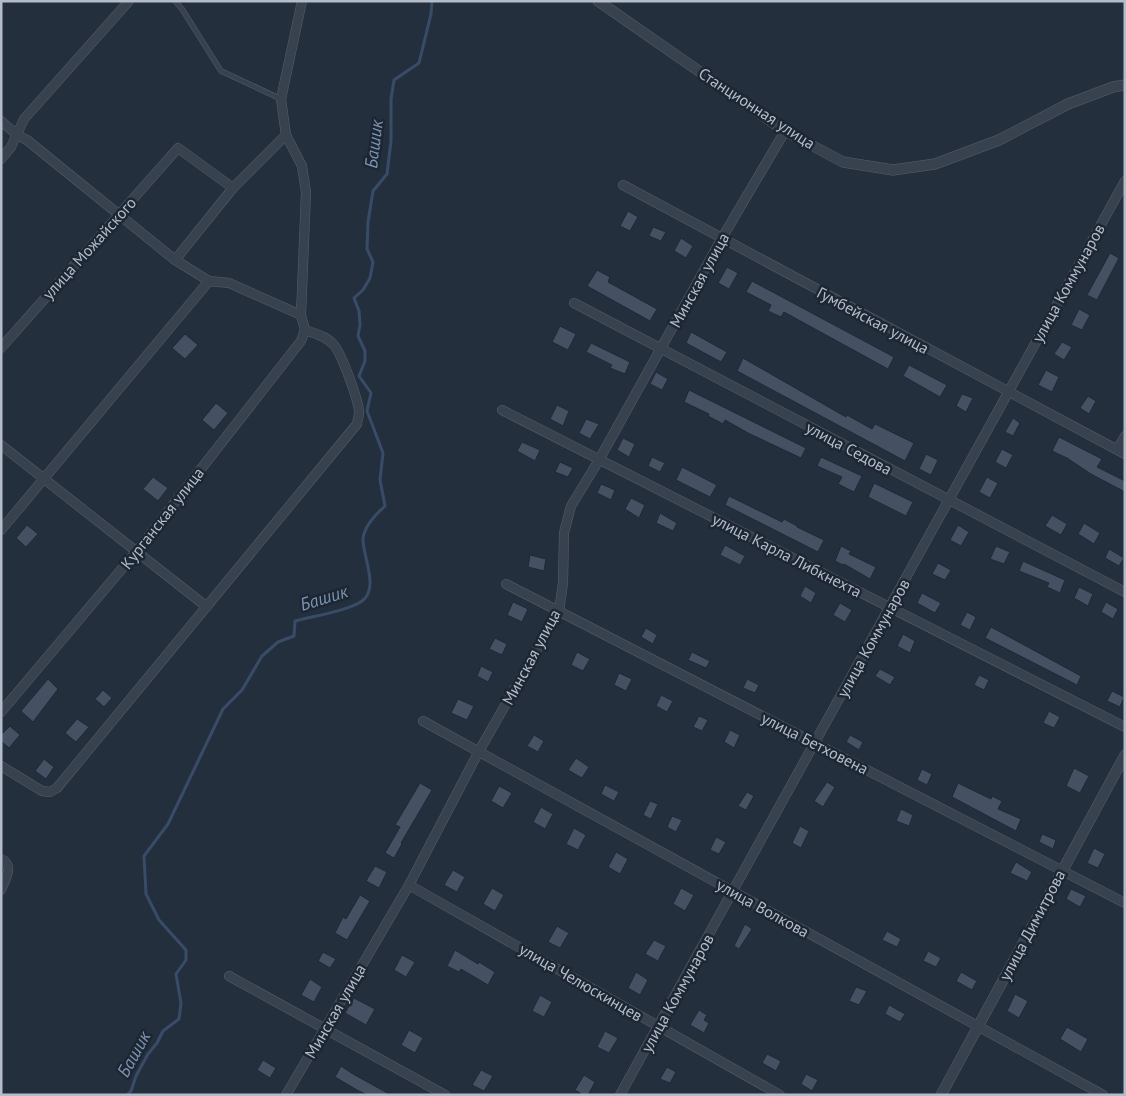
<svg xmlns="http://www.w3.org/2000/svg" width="1126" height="1096" font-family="'PT Sans',sans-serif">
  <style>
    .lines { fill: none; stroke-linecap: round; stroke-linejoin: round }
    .stream { stroke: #394c67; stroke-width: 3 }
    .building { fill: #455162; stroke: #1f2835 }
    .service-casing { stroke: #565f6c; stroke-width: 5.5 }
    .minor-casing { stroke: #565f6c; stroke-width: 10 }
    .tertiary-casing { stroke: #565f6c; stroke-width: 11 }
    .service { stroke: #38414e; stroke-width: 4.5 }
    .minor { stroke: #38414e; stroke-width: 9 }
    .tertiary { stroke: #38414e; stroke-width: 10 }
    .labels { text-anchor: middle; stroke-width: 5; stroke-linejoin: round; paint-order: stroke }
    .street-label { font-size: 16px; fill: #b4bcc9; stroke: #1d2633 }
    .water-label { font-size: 18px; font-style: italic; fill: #7c92b1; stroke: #1d2633 }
  </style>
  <rect width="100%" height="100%" fill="#242f3e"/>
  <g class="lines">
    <path class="stream" d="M127,1095l4,-4 5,-15 12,-22 9,-11 6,-12 16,-12 2,-16 -5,-29 10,-14v-10l-27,-30 -13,-26 -2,-38 24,-32 55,-115 19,-19 20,-34 16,-14 16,-6 1,-15c18,-5 53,-10 67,-20 18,-13 0,-46 1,-63 2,-13 13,-24 22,-32l-5,-26 3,-27 -16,-42 4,-18 -12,-17 6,-15v-10l-7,-15 2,-11 -1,-14 -5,-13 9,-8 7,-12 3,-16 -6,-13 1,-27 5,-31 14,-17 4,-33v-42l3,-19 25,-17 12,-49 1,-13"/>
  </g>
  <path class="building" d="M628,211l10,6 -8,14 -10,-5z
    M653,227l13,5 -5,9 -12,-5z
    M681,238l12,8 -7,12 -12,-7z
    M1110,253l9,5 -22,42 -10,-5z
    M727,267l11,6 -9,16 -11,-6z
    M597,270l13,7 -2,5 49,27 -7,12 -63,-35z
    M752,281l142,76 -6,12 -104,-57 -3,5 -13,-6 3,-6 -25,-13z
    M1079,309l11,6 -8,15 -11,-5z
    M560,326l16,8 -8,16 -16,-8z
    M691,332l36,20 -6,10 -35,-19z
    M185,334l13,11 -13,14 -13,-11z
    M1062,342l10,5 -8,13 -10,-6z
    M591,343l39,19 -5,12 -15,-6 2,-3 -26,-13z
    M743,358l103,59 1,-2 25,14 3,-5 39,19 -9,18 -168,-90z
    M909,365l38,20 -7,12 -37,-21z
    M1046,370l13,7 -7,15 -14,-7z
    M656,372l12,7 -6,11 -12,-6z
    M689,390l117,58 -5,10 -51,-24 -25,-14 -2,4 -15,-8 1,-2 -25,-12z
    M962,394l11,4 -7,14 -10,-6z
    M1088,396l8,5 -7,13 -9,-6z
    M216,403l12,10 -14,17 -12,-10z
    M557,405l12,6 -6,15 -13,-7z
    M1013,418l7,5 -7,13 -8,-4z
    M586,419l13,5 -9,15 -11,-6z
    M1059,437l43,22 -5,8 28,14v11l-34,-18 -24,-16 -15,-7z
    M623,438l12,6 -6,13 -12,-7z
    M522,442l18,8 -5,11 -18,-10z
    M1002,449l11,6 -7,13 -11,-6z
    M926,454l12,6 -7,15 -12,-6z
    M652,457l13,6 -5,9 -12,-6z
    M821,457l41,19 -8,16 -16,-8 4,-7 -25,-11z
    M560,462l13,6 -5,9 -13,-5z
    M682,467l35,18 -7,12 -34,-17z
    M153,477l15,11 -10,13 -15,-12z
    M987,477l11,6 -8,15 -11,-6z
    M874,483l39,19 -7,14 -38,-19z
    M601,484l14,6 -4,10 -14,-7z
    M729,496l53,26 2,-3 13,7v1l27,13 -6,12 -93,-47z
    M631,498l14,7 -6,13 -14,-9z
    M660,513l17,10 -4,8 -17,-8z
    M1052,515l15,9 -6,11 -16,-9z
    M1084,523l16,10 -6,11 -16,-10z
    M27,525l11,9 -12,13 -10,-9z
    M958,525l11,7 -8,14 -11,-6z
    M725,545l20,11 -5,9 -20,-10z
    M841,546l10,5 -2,3 27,13 -6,12 -26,-15 -1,1 -8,-4z
    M996,546l14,6 -6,12 -14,-5z
    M1109,549l15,9 -5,8 -14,-8z
    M530,555l16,4 -2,12 -16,-4z
    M1023,561l42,19 -5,13 -13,-6 2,-4 -30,-12z
    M938,563l13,7 -6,10 -13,-6z
    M805,586l11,7 -5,10 -11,-7z
    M1079,587l14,7 -5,12 -14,-8z
    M922,593l19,10 -6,10 -18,-10z
    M513,602l15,7 -6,13 -15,-7z
    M1106,602l12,7 -5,10 -12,-7z
    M840,603l12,7 -7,12 -12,-7z
    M967,612l9,5 -6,13 -10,-5z
    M991,627l90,49 -4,9 -92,-47z
    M646,628l11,7 -4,9 -12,-7z
    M903,634l12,7 -5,12 -13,-7z
    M495,638l12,6 -5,11 -13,-6z
    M577,652l13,7 -7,12 -12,-6z
    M692,652l18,9 -4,7 -18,-8z
    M481,666l12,6 -5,10 -11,-6z
    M880,669l15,8 -5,8 -15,-9z
    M619,673l13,6 -6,12 -12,-6z
    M979,675l10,5 -5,10 -10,-5z
    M48,679l10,10 -25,33 -12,-11z
    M747,679l12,6 -4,8 -12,-5z
    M103,690l9,8 -8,9 -9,-8z
    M1112,691l12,6 -4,10 -13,-6z
    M661,695l12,6 -6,11 -11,-6z
    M458,699l16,7 -7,14 -16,-7z
    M1049,711l11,6 -6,11 -11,-5z
    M699,716l9,4 -6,11 -9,-4z
    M77,719l12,8 -13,15 -11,-9z
    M10,726l10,9 -11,13 -8,-7v-6z
    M730,730l10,5 -6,13 -10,-6z
    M534,735l10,6 -6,11 -11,-6z
    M850,735l13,7 -4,8 -13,-8z
    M576,758l13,9 -7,11 -14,-8z
    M44,759l10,8 -8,12 -11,-8z
    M1074,768l15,8 -9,17 -14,-7z
    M922,769l10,5 -5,11 -10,-5z
    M827,782l8,5 -12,20 -9,-6z
    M420,783l12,7 -31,53 1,1 -8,14 -9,-5 15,-26 -5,-2z
    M958,783l33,16 1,-3 10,5 -4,8 23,10 -5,12 -64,-34z
    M605,785l14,7 -5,9 -13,-7z
    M499,786l13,7 -9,15 -12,-7z
    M747,792l7,4 -8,14 -8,-4z
    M650,801l8,3 -7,15 -8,-4z
    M541,807l12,7 -8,15 -12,-7z
    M901,809l12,6 -4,11 -13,-5z
    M672,816l10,4 -6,12 -9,-5z
    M800,826l9,5 -8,17 -9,-5z
    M574,828l12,7 -8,15 -12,-6z
    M1042,834l14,6 -3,9 -14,-7z
    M716,837l10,5 -7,12 -9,-4z
    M1094,848l11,6 -7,14 -11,-5z
    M616,852l12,7 -8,15 -12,-7z
    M1016,862l16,10 -5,9 -17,-8z
    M375,866l12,6 -8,16 -13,-7z
    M453,870l12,7 -8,15 -13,-7z
    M492,888l12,7 -9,16 -12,-7z
    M681,888l13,7 -9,16 -12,-7z
    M1071,889l15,7 -6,11 -14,-8z
    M360,895l10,6 -23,39 -12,-7 8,-16 3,2z
    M745,924l7,5 -13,20 -5,-3z
    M557,926l12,7 -9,15 -12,-6z
    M887,931l14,8 -4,8 -15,-7z
    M654,940l12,6 -8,15 -13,-7z
    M455,950l23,14 1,-2 16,10 -7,13 -27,-16 -2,3 -12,-6z
    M928,951l13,7 -5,9 -13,-6z
    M323,952l13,7 -6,9 -12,-7z
    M402,955l13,7 -9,15 -12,-7z
    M636,972l12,8 -8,15 -12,-7z
    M961,972l16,9 -5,9 -16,-9z
    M310,979l12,8 -8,15 -13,-7z
    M856,987l11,4 -8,14 -10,-4z
    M1015,994l13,7 -9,17 -12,-7z
    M540,995l12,7 -8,15 -12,-6z
    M354,998l21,11 -9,16 -21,-12z
    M889,1005l16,9 -5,8 -15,-8z
    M699,1010l8,5 -3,5 5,3 -5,10 -14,-8z
    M1067,1027l21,12 -7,13 -21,-13z
    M409,1030l14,8 -8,15 -14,-8z
    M605,1031l13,7 -9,15 -12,-6z
    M767,1054l14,7 -5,10 -14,-8z
    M263,1060l13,8 -6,10 -13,-8z
    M341,1066l12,8 38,21h-24l-10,-5 -22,-13z
    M667,1067l9,5 -6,11 -10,-4z
    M481,1070l12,6 -9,15 -12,-6z
    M806,1074l12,6 -6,11 -11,-7z
    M584,1075l11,7 -7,13h-5l-8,-5z"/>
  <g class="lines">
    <g class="service-casing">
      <path id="service" d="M175,1l7,8 39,62 60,28"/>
    </g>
    <g class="minor-casing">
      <path id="minor" d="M1,121l16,14 10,5 148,120 34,21 20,2 72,32
        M1,159l10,-12 13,-28 105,-118
        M623,185l502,269
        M175,260l58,-72
        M574,303l551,289
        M1,348l177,-200 55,40 53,-53
        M502,410l623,317
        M1,445l206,162
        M1117,450l8,-14
        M1,530l208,-249
        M506,584l619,319
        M1,712l135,-160 165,-211 4,-11 -4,-15 5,-123 -4,-26 -16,-31 -5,-36 21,-98
        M423,721l680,374
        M1,766l41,25 8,1 7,-4 300,-364c0,-3 2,-7 2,-11 0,-12 -18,-61 -26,-69 -7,-8 -19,-11 -28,-14
        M1,859c14,6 4,21 0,31
        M409,885l371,210
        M229,976l216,119
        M286,1095l123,-210 70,-134 80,-140 4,-28 1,-50 7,-27 28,-46 123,-222 63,-107
        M620,1095l505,-914"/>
    </g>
    <g class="tertiary-casing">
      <path id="tertiary" d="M598,1l187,130 58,31 50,8 42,-6 64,-24 69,-36 45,-17 12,-2
        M941,1095l184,-340"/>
    </g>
    <use href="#service" class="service"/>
    <use href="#minor" class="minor"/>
    <use href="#tertiary" class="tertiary"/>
  </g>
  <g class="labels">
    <g class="street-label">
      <text transform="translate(757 108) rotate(33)" y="6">Станционная улица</text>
      <text transform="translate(89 248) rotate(-48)" y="6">улица Можайского</text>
      <text transform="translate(699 280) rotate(-61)" y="6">Минская улица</text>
      <text transform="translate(1068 283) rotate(-61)" y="6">улица Коммунаров</text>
      <text transform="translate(873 320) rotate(28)" y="6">Гумбейская улица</text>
      <text transform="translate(849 448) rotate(28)" y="6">улица Седова</text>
      <text transform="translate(162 518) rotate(-52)" y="6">Курганская улица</text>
      <text transform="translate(787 555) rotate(27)" y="6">улица Карла Либкнехта</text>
      <text transform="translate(873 638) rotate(-61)" y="6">улица Коммунаров</text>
      <text transform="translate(531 657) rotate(-62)" y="6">Минская улица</text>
      <text transform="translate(815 743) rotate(27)" y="6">улица Бетховена</text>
      <text transform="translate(763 908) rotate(29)" y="6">улица Волкова</text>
      <text transform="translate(1032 925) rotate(-62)" y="6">улица Димитрова</text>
      <text transform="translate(581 982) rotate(30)" y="6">улица Челюскинцев</text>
      <text transform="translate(677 993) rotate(-61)" y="6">улица Коммунаров</text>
      <text transform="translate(335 1011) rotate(-60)" y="6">Минская улица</text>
    </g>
    <g class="water-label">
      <text transform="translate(374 144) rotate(-83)" y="6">Башик</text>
      <text transform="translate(324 598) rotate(-17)" y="6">Башик</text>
      <text transform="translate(134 1054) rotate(-61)" y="6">Башик</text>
    </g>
  </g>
  <rect width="1126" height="1096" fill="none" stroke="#b4bcc9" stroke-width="5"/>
</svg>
